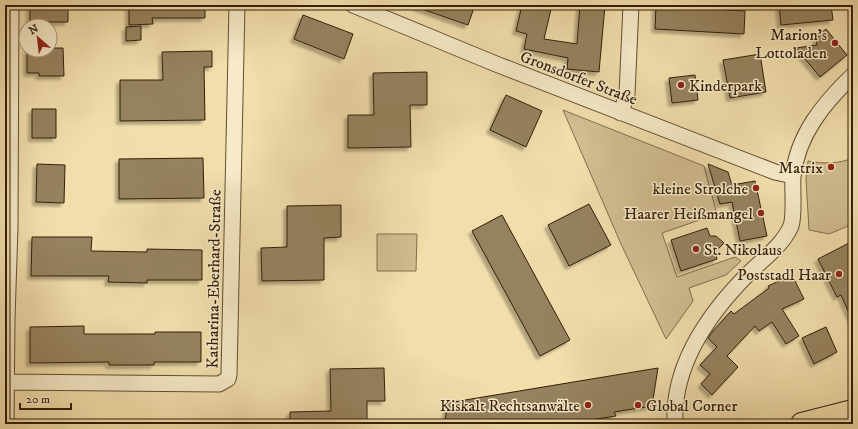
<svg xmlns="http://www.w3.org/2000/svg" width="858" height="429" font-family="'IM FELL DW Pica',serif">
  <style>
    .green { fill: #d1bd90; stroke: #826e4d }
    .building { fill: #96825e; stroke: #331e0a; filter: url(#shadow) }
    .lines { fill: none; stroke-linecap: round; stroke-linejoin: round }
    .minor-casing { stroke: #624e32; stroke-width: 17 }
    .primary-casing { stroke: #331e0a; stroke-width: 24 }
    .minor { stroke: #f6eac8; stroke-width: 15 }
    .primary { stroke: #f1deab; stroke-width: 22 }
    .poi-dot { fill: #8f2418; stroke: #f6eac8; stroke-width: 1.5 }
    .labels { text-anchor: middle; stroke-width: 3; stroke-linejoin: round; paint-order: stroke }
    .poi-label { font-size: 16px; fill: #331e0a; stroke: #f6eac8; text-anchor: end }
    .street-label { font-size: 16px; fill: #331e0a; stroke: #f6eac8 }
  </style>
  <defs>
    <filter id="shadow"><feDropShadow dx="-3.5" dy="3.5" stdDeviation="1" flood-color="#0004"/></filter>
  </defs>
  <rect width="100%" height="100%" fill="#f1deab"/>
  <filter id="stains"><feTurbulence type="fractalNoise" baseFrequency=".005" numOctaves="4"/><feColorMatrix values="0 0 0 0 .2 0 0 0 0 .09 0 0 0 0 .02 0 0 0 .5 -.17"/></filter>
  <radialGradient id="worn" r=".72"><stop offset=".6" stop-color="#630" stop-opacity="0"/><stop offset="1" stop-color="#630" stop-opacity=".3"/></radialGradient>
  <path class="green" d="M563,110l141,56 13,48 -55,19 15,44 58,-20 6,4 -15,14 -37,13 4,13 -27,38 -45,-95z
    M853,158v66l-24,10 -20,-4 -3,-51 2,-18c16,3 30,3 45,-3z
    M377,234h40l-1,37h-39z"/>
  <path class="building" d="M30,5h38v17h-38z
    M129,5h76v13h-53l1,6 -24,1z
    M416,5h59l-7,20 -52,-18z
    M522,5h30l-8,34 33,5 3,-39h25l-6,67 -32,-3 1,-11 -44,-9 3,-15 -11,-3z
    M779,5h52l2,15 -52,5z
    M656,6l89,5 -1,23 -89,-5z
    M303,15l50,19 -9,25 -50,-20z
    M141,26v14l-15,1v-14z
    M826,29l21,26 -27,22 -24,-29 21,-3 -1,-8z
    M50,48h13l1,28h-25v-3h-12v-23h23z
    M212,51v16h-8l1,53 -85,1v-41h43l-1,-28z
    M760,54l6,38 -36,6 -7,-38z
    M427,72v33h-17l1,42 -63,1v-33h26l-1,-42z
    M695,75l3,25 -26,3 -3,-25z
    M506,95l36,16 -16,36 -36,-17z
    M32,109h24v29h-24z
    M203,158l1,40 -85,1v-40z
    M37,164l28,1 -1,38 -28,-1z
    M708,164l20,8 4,13 23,-4 12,55 -27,5 -8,-39 -12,2z
    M589,204l22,41 -42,21 -21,-41z
    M341,205v32l-17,1v42l-62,1 -1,-33 26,-1v-41z
    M502,215l68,125 -30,16 -68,-125z
    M707,228l3,8h6l8,7 -9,9 2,7 -36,12 -10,-31z
    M32,237h60l-1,14 56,1v-3l55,1v30h-55v3l-39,-1 1,-6h-78z
    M853,241v81l-12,-27 -4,2 -19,-38z
    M792,275l12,24 -22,10 17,27 -13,8 -14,-22 -13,9 -4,-5 -28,30 11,11 -26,28 -11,-11 9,-10 -10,-9 17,-18 -9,-9 5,-7 18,-20 3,3 35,-26 -1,-2z
    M84,326v8h71v-2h46v30h-47v3h-45v-3l-79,1v-36z
    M826,327l11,25 -23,12 -12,-26z
    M384,368l1,33h-18v23h-77v-12l41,-1 -1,-42z
    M658,368l-6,38 -38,6 2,4 -53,8h-118l2,-21z"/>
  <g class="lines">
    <g class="minor-casing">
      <path id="minor" d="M353,5l143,59 279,108 18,4
        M621,113l6,-19 4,-89
        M5,382l214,2 9,-5 1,-4 8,-370
        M6,424l1,-105 3,-92 1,-222
        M675,424c-3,-59 34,-111 74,-151 14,-14 34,-28 42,-47 4,-12 1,-36 2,-49 4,-42 31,-74 60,-102"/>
    </g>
    <g class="primary-casing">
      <path id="primary" d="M802,424l51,-13"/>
    </g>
    <use href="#minor" class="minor"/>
    <use href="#primary" class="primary"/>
  </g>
  <g class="poi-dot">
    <circle cx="835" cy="43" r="4"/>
    <circle cx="681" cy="85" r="4"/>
    <circle cx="831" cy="167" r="4"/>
    <circle cx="756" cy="188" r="4"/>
    <circle cx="761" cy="213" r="4"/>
    <circle cx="696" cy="249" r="4"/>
    <circle cx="839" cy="274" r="4"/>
    <circle cx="588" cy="405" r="4"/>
    <circle cx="638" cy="405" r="4"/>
  </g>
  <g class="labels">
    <g class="poi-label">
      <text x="827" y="40">Marion's<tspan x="827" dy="18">Lottoladen</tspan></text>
      <text x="689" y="91" text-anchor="start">Kinderpark</text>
      <text x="823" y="173">Matrix</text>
      <text x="748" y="194">kleine Strolche</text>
      <text x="753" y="219">Haarer Heißmangel</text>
      <text x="704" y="255" text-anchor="start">St. Nikolaus</text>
      <text x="831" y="280">Poststadl Haar</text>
      <text x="580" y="411">Kiskalt Rechtsanwälte</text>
      <text x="646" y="411" text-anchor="start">Global Corner</text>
    </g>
    <g class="street-label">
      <text transform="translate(579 77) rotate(21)" y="6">Gronsdorfer Straße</text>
      <text transform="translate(213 279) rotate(-89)" y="6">Katharina-Eberhard-Straße</text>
    </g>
  </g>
  <rect width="858" height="429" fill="none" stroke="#f1deab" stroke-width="20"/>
  <rect x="6" y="6" width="846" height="417" fill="none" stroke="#331e0a" stroke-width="2"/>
  <rect x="10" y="10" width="838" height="409" fill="none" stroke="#331e0a"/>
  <g transform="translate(38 38) rotate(332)"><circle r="19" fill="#f6eac8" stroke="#a8987c"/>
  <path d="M0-3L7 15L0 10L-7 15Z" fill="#8f2418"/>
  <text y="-6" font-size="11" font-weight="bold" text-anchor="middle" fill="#331e0a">N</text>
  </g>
  <path d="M20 403v6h51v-6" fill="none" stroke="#331e0a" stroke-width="2"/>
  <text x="26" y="403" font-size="12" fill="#331e0a" stroke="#f6eac8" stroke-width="3" paint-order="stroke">20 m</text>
  <rect width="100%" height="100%" filter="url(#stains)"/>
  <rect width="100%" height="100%" fill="url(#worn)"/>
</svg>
